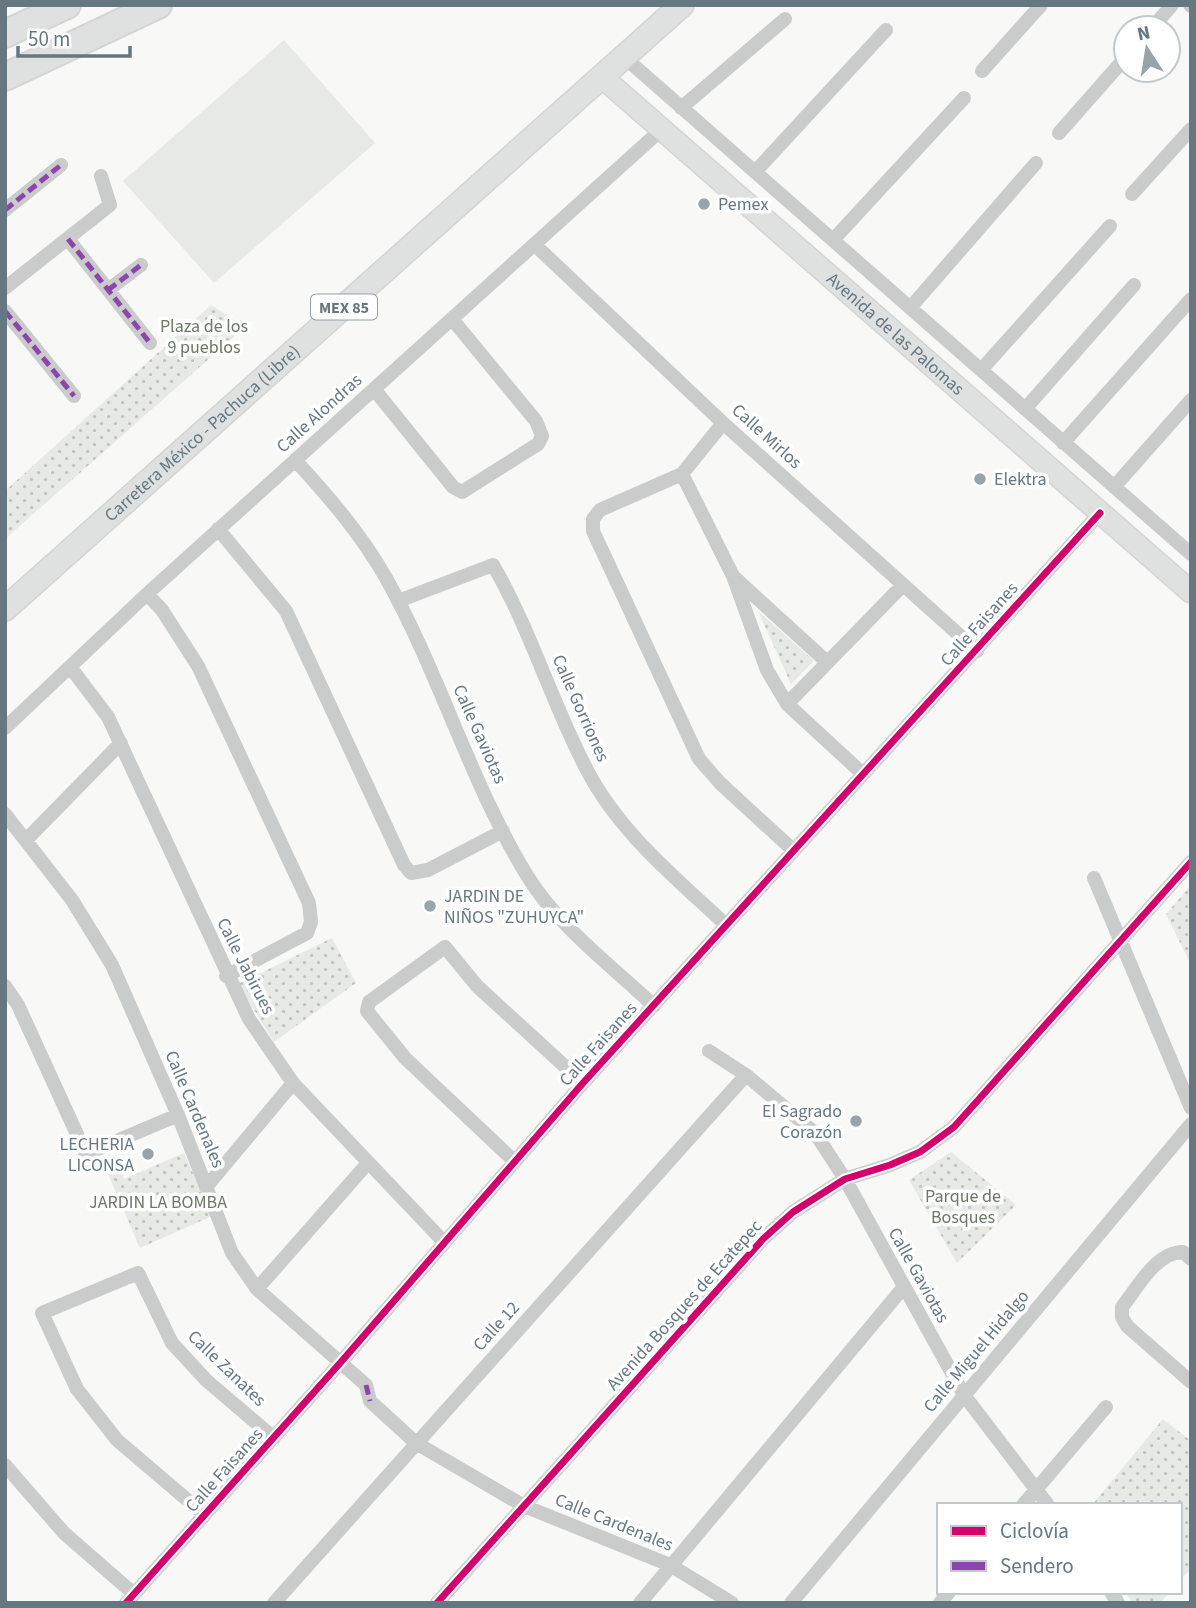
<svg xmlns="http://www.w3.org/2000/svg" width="1196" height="1608" font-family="'Source Sans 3',sans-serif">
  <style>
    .grass { fill: #e7e9e5 }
    .park { fill: url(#park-dots) }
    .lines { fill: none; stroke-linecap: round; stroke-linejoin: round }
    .secondary-casing { stroke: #d3d5d5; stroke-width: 24 }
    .primary-casing { stroke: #d3d4d4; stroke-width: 26 }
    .highway-casing { stroke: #d4d4d4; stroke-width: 30 }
    .street { stroke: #cacccc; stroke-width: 14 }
    .secondary { stroke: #dfe0e0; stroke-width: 21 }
    .primary { stroke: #dfe0e0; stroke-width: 23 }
    .highway { stroke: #dfe0e0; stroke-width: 26 }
    .quiet { stroke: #8e44ad; stroke-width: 5; stroke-dasharray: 10 5; stroke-linecap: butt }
    .cycleway-casing { stroke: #fff; stroke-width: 11 }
    .cycleway { stroke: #d6006c; stroke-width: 7 }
    .poi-dot { fill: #98a4aa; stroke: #fff; stroke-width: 2.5 }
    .labels { text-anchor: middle; stroke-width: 7; stroke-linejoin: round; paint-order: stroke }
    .shield { fill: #fff; stroke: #93a0a6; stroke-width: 2 }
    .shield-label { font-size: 16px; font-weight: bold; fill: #657780 }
    .poi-label { font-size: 18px; fill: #657780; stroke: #fff; text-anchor: start }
    .park-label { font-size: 18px; fill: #6a7864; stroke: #fff }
    .street-label { font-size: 18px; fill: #657780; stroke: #fff }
  </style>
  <defs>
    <pattern id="park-dots" width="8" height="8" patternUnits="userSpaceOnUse" patternTransform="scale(1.75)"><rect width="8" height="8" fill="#e7e9e5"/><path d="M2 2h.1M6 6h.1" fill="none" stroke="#bfc2bf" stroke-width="1.8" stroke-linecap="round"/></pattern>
  </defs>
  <rect width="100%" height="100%" fill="#f8f8f7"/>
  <path class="grass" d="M284,40l91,103 -161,140 -91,-102z"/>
  <path class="park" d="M211,305l34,22 -240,212v-48z
    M758,611l56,50 -23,23z
    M1191,885v80l-25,-51z
    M332,938l24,45 -82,59 -36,-58z
    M951,1152l65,53 -59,58 -48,-83z
    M184,1153l28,63 -72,32 -38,-88 11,-5 11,24z
    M1163,1419l28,22v128l-11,11v-75h-88z
    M1125,1592h45l-10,11h-27z"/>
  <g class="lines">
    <g class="secondary-casing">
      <g id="secondary">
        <path id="s1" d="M602,77l589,515"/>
      </g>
    </g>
    <g class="primary-casing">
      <g id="primary">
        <path id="s2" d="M5,609l677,-604"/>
      </g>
    </g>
    <g class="highway-casing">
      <path id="highway" d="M5,34l62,-29
        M5,77l153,-72"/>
    </g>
    <path class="street" d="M1190,5l1,1
      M1152,28l20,-23
      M624,57l567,497
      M982,71l59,-66
      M681,108l104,-89
      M1059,133l67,-76
      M755,172l131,-142
      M1132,194l59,-65
      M5,210l56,-45
      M68,239l82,104
      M833,240l131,-142
      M535,245l188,178 254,228
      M5,288l105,-83 -9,-29
      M108,290l33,-25
      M910,308l126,-145
      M5,311l69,85
      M981,370l129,-144
      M374,389l79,98 9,5 76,-48 4,-8 -6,-15 -84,-102
      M1025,409l109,-124
      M723,423l-41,51 -82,36 -7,9v12l106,228 21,24 73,67
      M1063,443l128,-144
      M295,460c34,37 66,74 91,118 54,96 84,205 142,299 31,50 84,89 126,129
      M682,474l51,102 34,94 20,34 76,70
      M1114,487l77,-87
      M218,529l68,82 118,254 7,8 17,-3 75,-39
      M735,578l92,84
      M147,594l15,16 36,56 111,237 2,19 -4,11 -81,43
      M398,601l95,-36c38,65 59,139 94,205 32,62 89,108 139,155
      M71,668l37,49 141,302 44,64 151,159
      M787,704l116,-119
      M5,728l142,-134 515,-465
      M5,814l67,86 40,65 66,150 54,138 25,36 109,96 4,16 46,42 108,63 146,59 62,38
      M27,839l94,-96
      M1094,878l97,230
      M5,986l13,19 68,149 92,-39
      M709,1051l37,24 69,58 30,46 119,216 84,110
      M514,1161l-109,-103 -38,-47 2,-9 76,-55 32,39 106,97
      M207,1186l86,-103
      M1191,1259l-8,-7c-27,0 -45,35 -61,55v10l5,9 64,56
      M257,1289l110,-125
      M5,1465l59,68 70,61
      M1023,1505l83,-98
      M205,1515l-88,-75 -40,-51 -35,-76 96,-40 34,70 34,37 68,58
      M1111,1592l7,11
      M126,1603l215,-241 242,-279 517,-570
      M274,1603l472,-528
      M437,1603l326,-364 30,-27 52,-33 45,-14 30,-13 34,-25 237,-265
      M640,1603l263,-315
      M791,1603l400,-479
      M940,1603l9,-11"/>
    <use href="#secondary" class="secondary"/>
    <use href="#primary" class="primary"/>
    <use href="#highway" class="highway"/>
    <path class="quiet" d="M5,210l56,-45
      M68,239l82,104
      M108,290l33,-25
      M5,311l69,85
      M366,1385l4,16"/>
    <g class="cycleway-casing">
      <path id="cycleway" d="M126,1603l215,-241 242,-279 517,-570
        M437,1603l326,-364 30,-27 52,-33 45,-14 30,-13 34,-25 237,-265"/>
    </g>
    <use href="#cycleway" class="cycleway"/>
  </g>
  <g class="poi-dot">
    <circle cx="704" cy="204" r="7"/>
    <circle cx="980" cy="479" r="7"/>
    <circle cx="430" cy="906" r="7"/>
    <circle cx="856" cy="1121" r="7"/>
    <circle cx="148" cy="1154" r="7"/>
  </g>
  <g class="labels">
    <rect class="shield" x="311" y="294.5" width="66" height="25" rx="5"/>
    <g class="shield-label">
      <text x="344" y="313">MEX 85</text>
    </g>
    <g class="poi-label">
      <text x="718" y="210">Pemex</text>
      <text x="994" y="485">Elektra</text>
      <text x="444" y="902">JARDIN DE<tspan x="444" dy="21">NIÑOS "ZUHUYCA"</tspan></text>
      <text x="842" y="1117" text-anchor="end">El Sagrado<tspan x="842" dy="21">Corazón</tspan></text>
      <text x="134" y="1150" text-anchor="end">LECHERIA<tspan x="134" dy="21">LICONSA</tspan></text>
    </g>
    <g class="park-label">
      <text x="204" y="332">Plaza de los<tspan x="204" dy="21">9 pueblos</tspan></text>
      <text x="963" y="1202">Parque de<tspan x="963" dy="21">Bosques</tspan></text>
      <text x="158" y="1208">JARDIN LA BOMBA</text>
    </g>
    <g class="street-label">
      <text dy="6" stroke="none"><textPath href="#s1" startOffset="390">Avenida de las Palomas</textPath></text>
      <text transform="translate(319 413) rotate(-42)" y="6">Calle Alondras</text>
      <text dy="6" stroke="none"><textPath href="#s2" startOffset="264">Carretera México - Pachuca (Libre)</textPath></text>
      <text transform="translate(767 436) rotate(42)" y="6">Calle Mirlos</text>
      <text transform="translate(979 624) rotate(-48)" y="6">Calle Faisanes</text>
      <text transform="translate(581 708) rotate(66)" y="6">Calle Gorriones</text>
      <text transform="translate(480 734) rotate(66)" y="6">Calle Gaviotas</text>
      <text transform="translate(246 966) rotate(63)" y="6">Calle Jabirues</text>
      <text transform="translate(598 1044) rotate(-48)" y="6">Calle Faisanes</text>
      <text transform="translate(195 1109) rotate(67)" y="6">Calle Cardenales</text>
      <text transform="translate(919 1275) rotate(61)" y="6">Calle Gaviotas</text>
      <text transform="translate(684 1305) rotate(-48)" y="6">Avenida Bosques de Ecatepec</text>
      <text transform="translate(496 1326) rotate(-48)" y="6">Calle 12</text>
      <text transform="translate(976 1351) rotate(-50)" y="6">Calle Miguel Hidalgo</text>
      <text transform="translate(227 1368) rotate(44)" y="6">Calle Zanates</text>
      <text transform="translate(224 1470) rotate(-48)" y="6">Calle Faisanes</text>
      <text transform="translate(614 1522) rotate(22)" y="6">Calle Cardenales</text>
    </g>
  </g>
  <rect width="1196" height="1608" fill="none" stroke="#657780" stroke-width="14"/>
  <rect x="937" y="1503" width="245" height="91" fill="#ffffff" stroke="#c1c9cc" stroke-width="2"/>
  <rect x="951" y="1526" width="35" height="10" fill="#d6006c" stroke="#c1c9cc" stroke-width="2"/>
  <text x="1000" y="1538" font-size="21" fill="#657780">Ciclovía</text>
  <rect x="951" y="1561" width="35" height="10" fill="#8e44ad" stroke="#c1c9cc" stroke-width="2"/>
  <text x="1000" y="1573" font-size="21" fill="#657780">Sendero</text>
  <g transform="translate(1147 49) rotate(348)"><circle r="33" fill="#ffffff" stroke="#c1c9cc" stroke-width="2"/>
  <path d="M0-5L12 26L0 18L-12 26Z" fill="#98a4aa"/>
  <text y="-10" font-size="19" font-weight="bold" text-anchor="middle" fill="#657780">N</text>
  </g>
  <path d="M18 46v10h112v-10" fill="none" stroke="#657780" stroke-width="3.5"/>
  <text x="28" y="46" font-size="21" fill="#657780" stroke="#ffffff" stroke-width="5" paint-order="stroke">50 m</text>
</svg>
